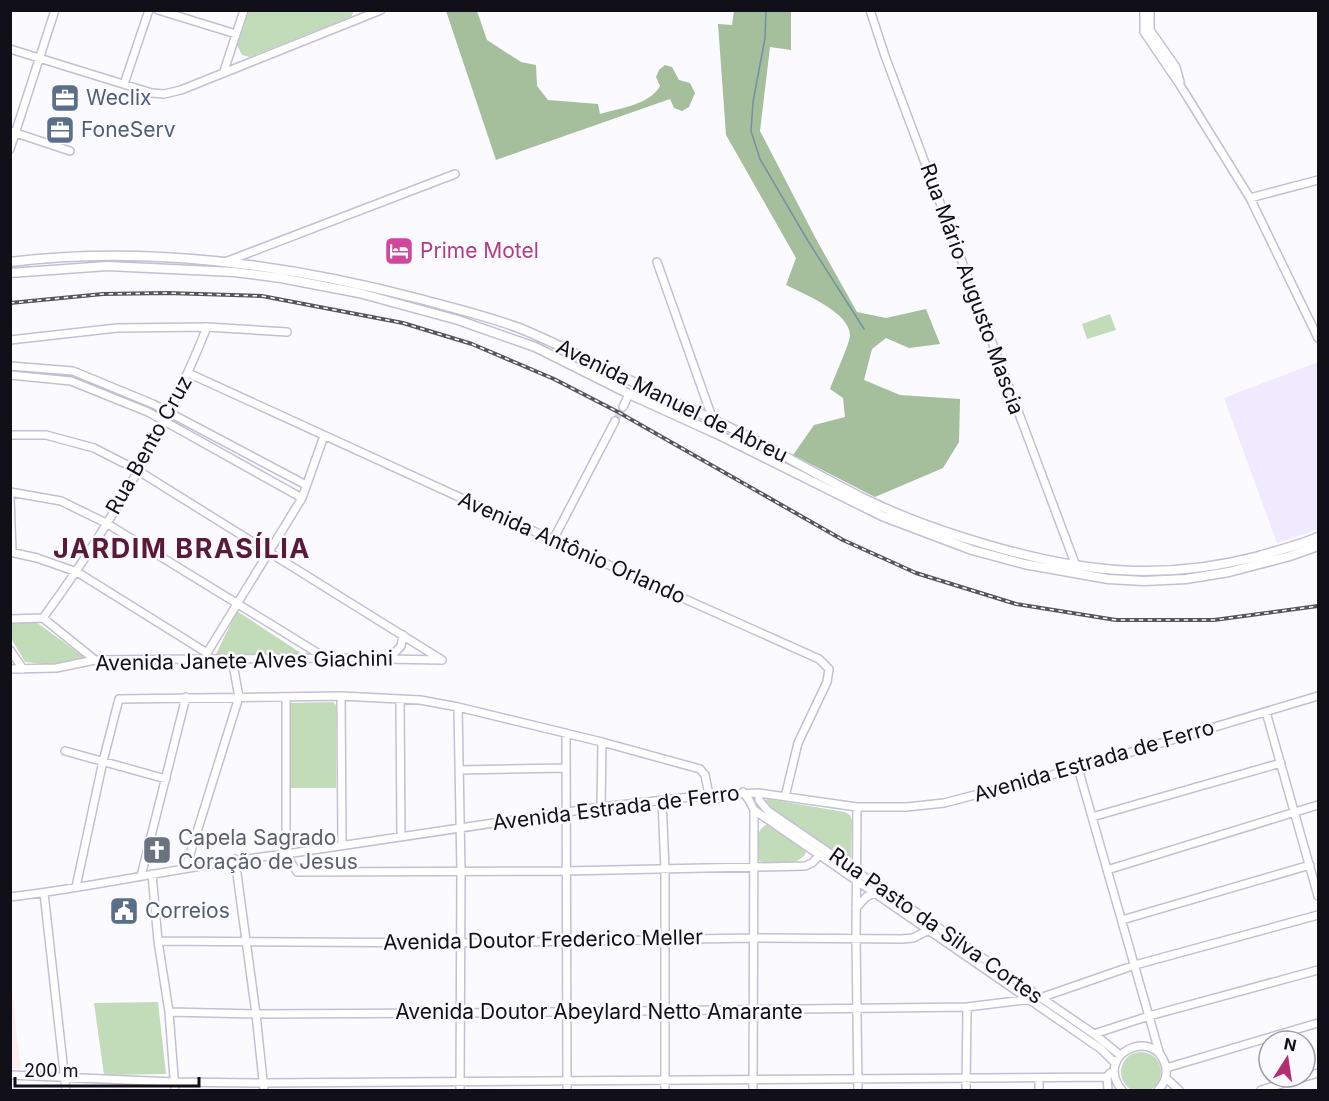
<svg xmlns="http://www.w3.org/2000/svg" width="1329" height="1101" font-family="Inter,sans-serif">
  <style>
    .built { fill: #efeafd }
    .education { fill: #fceced }
    .green { fill: #c2dcb9 }
    .forest { fill: #a5be9c }
    .lines { fill: none; stroke-linecap: round; stroke-linejoin: round }
    .stream { stroke: #7591a5; stroke-width: 1.5 }
    .minor-tunnel { stroke: #d8d7db; stroke-width: 7; stroke-dasharray: 7 3.5; stroke-linecap: butt }
    .minor-casing { stroke: #c4bfd5; stroke-width: 10 }
    .major-casing { stroke: #c4bfd5; stroke-width: 11 }
    .minor { stroke: #fff; stroke-width: 7 }
    .major { stroke: #fff; stroke-width: 8 }
    .rail-casing { stroke: #57555c; stroke-width: 4 }
    .rail { stroke: #fbfafe; stroke-width: 1.5; stroke-dasharray: 4.5; stroke-linecap: butt }
    .labels { text-anchor: middle; stroke-width: 5; stroke-linejoin: round; paint-order: stroke }
    .service-label { font-size: 21px; fill: #4e5e75; stroke: #fbfafe; text-anchor: start }
    .hotel-label { font-size: 21px; fill: #b23c85; stroke: #fbfafe; text-anchor: start }
    .street-label { font-size: 21px; fill: #110f17; stroke: #fbfafe }
    .worship-label { font-size: 21px; fill: #5b616d; stroke: #fbfafe; text-anchor: start }
    .district-label { font-size: 27px; font-weight: bold; letter-spacing: 1.5px; fill: #59193a; stroke: #fbfafe }
  </style>
  <rect width="100%" height="100%" fill="#fbfafe"/>
  <path class="built" d="M1318,362v167l-41,14 -53,-145z"/>
  <path class="education" d="M10,971l7,66 4,32 -10,-1z"/>
  <path class="green" d="M248,11l106,-1v1l-3,6 -101,40 -8,-2 -5,-10z
    M1110,314l6,16 -29,9 -5,-15z
    M237,611l67,44 -88,-1z
    M36,622l51,37 -33,6 -29,-3 -14,-24 -1,-14z
    M333,702l3,3v83h-50l2,-85z
    M767,799l78,13 5,3 2,6 -1,39h-4l-79,-54 -3,-4z
    M769,824l36,25 1,4c-8,13 -35,15 -48,7 -2,-13 -4,-32 11,-36z
    M158,1002l8,72 -62,1 -10,-72z
    M1121 1072a20 20 0 1 1 40 0a20 20 0 1 1-40 0Z"/>
  <path class="forest" d="M446,11h31l10,29 34,22 15,3 1,21 11,14 50,4 2,10c20,-6 49,-9 60,-28l-4,-9 3,-7 6,-5 7,2 7,13 11,3 5,10 -6,14 -7,4 -8,-3 -4,-9 -174,61z
    M734,11h57v39l-21,-3 -10,84 56,108 41,73 29,6 40,-9 14,35 -31,4 -23,-10 -14,11 -8,31 36,15 60,4 -1,43 -16,26 -68,29 -82,-42 21,-30 31,-8 -2,-19 -13,-9c4,-11 19,-44 20,-53 1,-23 -46,-42 -64,-51l10,-27 -70,-123 -8,-111 14,1z"/>
  <g class="lines">
    <path class="stream" d="M766,10l-1,28 -12,64 -2,29 9,28 48,82 56,88"/>
    <path class="minor-tunnel" d="M615,421l8,-14"/>
    <g class="minor-casing">
      <path id="minor" d="M158,10l78,24
        M870,10l15,46 191,510
        M1144,10v22l36,53 70,113 68,140
        M1150,10v20l26,37 4,15
        M10,49l142,44 12,1 17,-4 200,-80
        M224,71l20,-61
        M124,84l25,-74
        M10,131l60,20
        M10,149l45,-139
        M1250,198l68,-18
        M225,262l230,-88
        M657,262l56,158
        M10,340l107,-12 90,-1 80,5
        M10,366l63,5 80,33 153,81
        M188,373l365,167 266,119 10,10 -2,13 -29,61 -13,54
        M10,375l61,6 77,31 154,86
        M623,407l6,-13
        M10,435h36l48,13 43,22 305,190
        M10,492l51,9 45,22 218,134
        M10,497l2,55
        M553,540l62,-119
        M10,552l27,6 40,14 130,81
        M43,618c64,-87 124,-190 164,-291
        M10,619l33,-1 52,42
        M10,650l13,19
        M206,659l1,-6 95,-155 22,-62
        M389,659l12,-13 2,-11
        M10,669l46,-1 39,-8 231,-2 116,2
        M341,696l1,148
        M400,700l1,137
        M458,707l3,165 -1,218
        M1266,712l52,184
        M566,733l1,357
        M65,751l101,28
        M1078,768l82,287
        M459,770l106,-2
        M743,792l6,8 5,10 -1,280
        M759,793v7l9,11 326,223 26,21
        M662,800l3,70v220
        M601,807l1,-65
        M857,807l-1,131 2,152
        M754,810l347,239 14,14
        M1092,817l189,-54
        M286,854l11,18 268,-1 240,-5 7,-3 7,-7
        M286,854v-157
        M235,859l21,155 8,76
        M186,867l53,-170 -7,-38
        M1107,870l211,-65
        M152,874l6,67 11,71 6,78
        M141,876l45,-179
        M76,887l27,-126 16,-62 222,-3 79,4 38,7 144,35 98,27 5,6 4,20
        M44,893l22,197
        M10,897c93,-11 183,-33 276,-43l315,-47 108,-12 50,-2 98,14h50l37,-4 134,-35 240,-72
        M856,908l10,-11 9,-4
        M1122,920l188,-55
        M158,941l302,2 292,-5 150,1 11,-1 14,-7
        M169,1012l87,2 203,-1 508,-6 73,-9 95,-33 183,-50
        M1094,1034l55,-18 169,-46
        M1166,1068l152,-45
        M10,1075l164,7 89,1 844,-6
        M1166,1078l13,12
        M966,1090l1,-83
        M1039,1090v-11
        M1108,1090l-1,-13 3,-4
        M1122,1090c-29,-35 31,-64 43,-26 3,10 0,19 -7,26
        M1261,1090l57,-17"/>
    </g>
    <g class="major-casing">
      <path id="major" d="M10,262c135,-17 280,3 410,37 33,9 67,17 99,29 35,14 67,31 100,47 39,19 79,37 118,56 44,22 85,47 128,68 39,19 81,34 123,46 95,28 175,36 271,11 20,-6 41,-11 59,-19
        M10,273l97,-7 127,6 47,6 78,15 99,27 77,27 94,47 88,40 165,82 90,34 52,14 84,15 36,2 42,-2 43,-7 61,-16 28,-10"/>
    </g>
    <use href="#minor" class="minor"/>
    <use href="#major" class="major"/>
    <g class="rail-casing">
      <path id="rail" d="M10,303l93,-9 64,-1 95,3 141,27 69,21 82,35 64,33 225,128 73,33 100,31 100,16h98l104,-14"/>
    </g>
    <use href="#rail" class="rail"/>
  </g>
  <defs>
    <g id="office-square" transform="scale(1.5)"><rect x="-9" y="-9" width="18" height="18" rx="4" fill="#5c6f8a" stroke="#fbfafe"/><path d="M-6-3h4V-5.5h4V-3h4V5H-6ZM-1-4.5V-3h2v-1.5ZM-6 0V1H6V0Z" fill="#fff"/></g>
    <g id="hotel-square" transform="scale(1.5)"><rect x="-9" y="-9" width="18" height="18" rx="4" fill="#d1479c" stroke="#fbfafe"/><path d="M-6-4.5h1.5V1H6V5H4.5V3h-9V5H-6ZM-4 0a1.8 1.8 0 1 1 3.6 0ZM.5 0V-2.5h3Q6-2.5 6 0Z" fill="#fff"/></g>
    <g id="church-square" transform="scale(1.5)"><rect x="-9" y="-9" width="18" height="18" rx="4" fill="#6b7280" stroke="#fbfafe"/><path d="M-1.2-6h2.4v3.5h3.3v2.4h-3.3V6h-2.4V-.1h-3.3v-2.4h3.3Z" fill="#fff"/></g>
    <g id="civic-square" transform="scale(1.5)"><rect x="-9" y="-9" width="18" height="18" rx="4" fill="#5c6f8a" stroke="#fbfafe"/><path d="M-.6-6.5H3V-4.5H.6V-3L4-1V1h2V6H-6V1h2V-1L-.6-3ZM-1.2 2.5V6h2.4V2.5Z" fill="#fff"/></g>
  </defs>
  <g fill-rule="evenodd">
    <use href="#office-square" x="65" y="98"/>
    <use href="#office-square" x="60" y="130"/>
    <use href="#hotel-square" x="399" y="251"/>
    <use href="#church-square" x="157" y="850"/>
    <use href="#civic-square" x="124" y="911"/>
  </g>
  <g class="labels">
    <g class="service-label">
      <text x="86" y="105">Weclix</text>
      <text x="81" y="137">FoneServ</text>
      <text x="145" y="918">Correios</text>
    </g>
    <g class="hotel-label">
      <text x="420" y="258">Prime Motel</text>
    </g>
    <g class="street-label">
      <text transform="translate(972 289) rotate(70)" y="7">Rua Mário Augusto Mascia</text>
      <text transform="translate(672 401) rotate(26)" y="7">Avenida Manuel de Abreu</text>
      <text transform="translate(149 445) rotate(-61)" y="7">Rua Bento Cruz</text>
      <text transform="translate(572 548) rotate(24)" y="7">Avenida Antônio Orlando</text>
      <text transform="translate(244 661) rotate(-1)" y="7">Avenida Janete Alves Giachini</text>
      <text transform="translate(1094 761) rotate(-16)" y="7">Avenida Estrada de Ferro</text>
      <text transform="translate(616 808) rotate(-7)" y="7">Avenida Estrada de Ferro</text>
      <text transform="translate(936 926) rotate(35)" y="7">Rua Pasto da Silva Cortes</text>
      <text transform="translate(543 940) rotate(-1)" y="7">Avenida Doutor Frederico Meller</text>
      <text x="599" y="1019">Avenida Doutor Abeylard Netto Amarante</text>
    </g>
    <g class="worship-label">
      <text x="178" y="845">Capela Sagrado<tspan x="178" dy="24">Coração de Jesus</tspan></text>
    </g>
    <g class="district-label">
      <text x="182" y="558">JARDIM BRASÍLIA</text>
    </g>
  </g>
  <rect width="1329" height="1101" fill="none" stroke="#110f17" stroke-width="24"/>
  <g transform="translate(1287 1059) rotate(12)"><circle r="28" fill="#fbfafe" stroke="#9d9ca2" stroke-width="1.5"/>
  <path d="M0-4.5L10 22L0 15L-10 22Z" fill="#b22d74"/>
  <text y="-9" font-size="16" font-weight="bold" text-anchor="middle" fill="#110f17">N</text>
  </g>
  <path d="M15 1077v9h184v-9" fill="none" stroke="#110f17" stroke-width="3"/>
  <text x="24" y="1077" font-size="18" fill="#110f17" stroke="#fbfafe" stroke-width="4.5" paint-order="stroke">200 m</text>
</svg>
